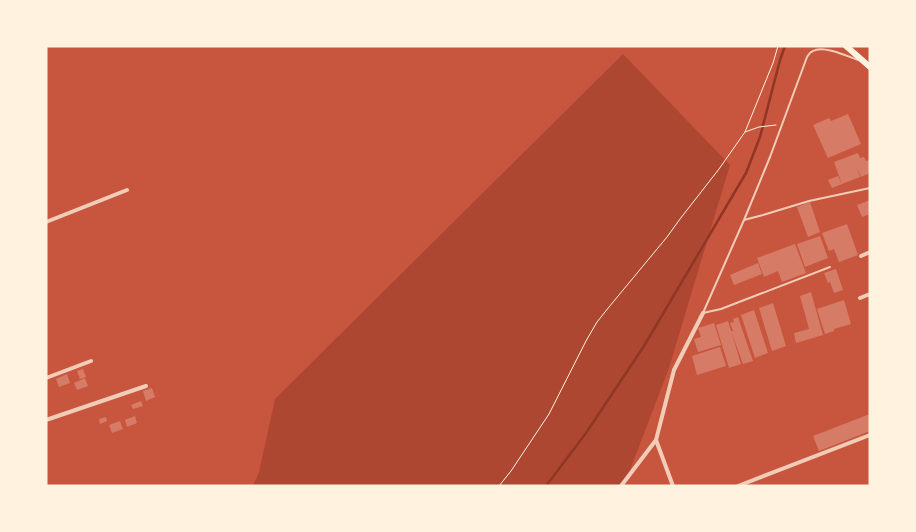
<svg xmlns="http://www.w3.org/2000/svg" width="916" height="532" font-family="Jost,sans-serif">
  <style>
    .green { fill: #ae4732 }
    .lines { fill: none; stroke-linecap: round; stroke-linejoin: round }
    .stream { stroke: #8f3625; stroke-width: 2.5 }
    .building { fill: #d67c66 }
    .path { stroke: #fff3e0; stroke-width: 1 }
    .service { stroke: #f1ccb7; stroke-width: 2 }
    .minor { stroke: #f1ccb7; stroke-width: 4 }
    .trunk { stroke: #fff3e0; stroke-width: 6 }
  </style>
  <rect width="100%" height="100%" fill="#c8553d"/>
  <path class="green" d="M623,54l107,111 -61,203 -45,118h-371l6,-14 16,-73z"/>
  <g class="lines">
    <path class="stream" d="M546,486l40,-53 58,-87 102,-173 14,-36 20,-77 5,-14"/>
  </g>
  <path class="building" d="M848,114l13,30 -33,14 -15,-33 16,-7 2,3z
    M858,153l2,5 4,-1 2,4 4,-1v13l-9,4 -4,-9 3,9 -18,7 -8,-22z
    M838,176l4,8 -10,4 -4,-8z
    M870,200v14l-8,3 -5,-12z
    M810,202l10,30 -12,5 -11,-30z
    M847,224l11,31 -19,7 -5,-13 -5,2 -7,-18z
    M820,236l8,22 -23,9 -8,-23z
    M795,244l11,29 -24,9 -4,-11 -14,6 -7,-19z
    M758,263l4,11 -28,11 -4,-10z
    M836,269l7,21 -9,3 -4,-11 -2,1 -4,-10z
    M811,292l12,43 -27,8 -2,-10 15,-4 -9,-33z
    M844,300l7,24 -17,5v2l-9,3 -8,-25z
    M773,303l13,43 -14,5 -13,-43z
    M754,310l14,43 -13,5 -14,-43z
    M738,317l15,44 -10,3 -12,-33h2l-3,-8 4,-1 -1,-3z
    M728,321l13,43 -12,4 -13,-43z
    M714,323l7,22 -23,7 -4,-13 7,-2 -3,-9z
    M720,347l6,19 -29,9 -5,-19z
    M83,369l3,8 -6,2 -3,-8z
    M67,374l3,9 -11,4 -3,-8z
    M85,378l3,8 -11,4 -3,-7z
    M152,388l3,9 -9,4 -3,-10z
    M141,401l2,5 -10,3 -2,-4z
    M870,414v17l-51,20 -6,-15z
    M135,416l2,7 -10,4 -2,-7z
    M106,417l1,4 -7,3 -1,-5z
    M120,421l3,8 -11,4 -3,-8z"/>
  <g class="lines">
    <path class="path" d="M745,132l28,-69 5,-17
      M499,486l12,-15 38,-57 37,-73 11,-19 12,-15 58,-70 13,-18 39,-50 26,-37 14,-5 17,-2"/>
    <path class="service" d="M744,220l19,-5 46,-14 61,-13
      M703,313l41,-93 26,-63 37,-100c2,-3 3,-5 6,-6 10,-6 34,5 45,9
      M703,313l18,-4 109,-42"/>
    <path class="minor" d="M46,222l81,-32
      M861,256l9,-4
      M860,298l10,-4
      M46,378l45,-17
      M46,420l100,-34
      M656,440l17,46
      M621,486l35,-46 18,-70 29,-57
      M738,486l132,-51"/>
    <path class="trunk" d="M846,46l24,21"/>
  </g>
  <rect width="916" height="532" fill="none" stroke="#fff3e0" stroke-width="95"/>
</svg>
